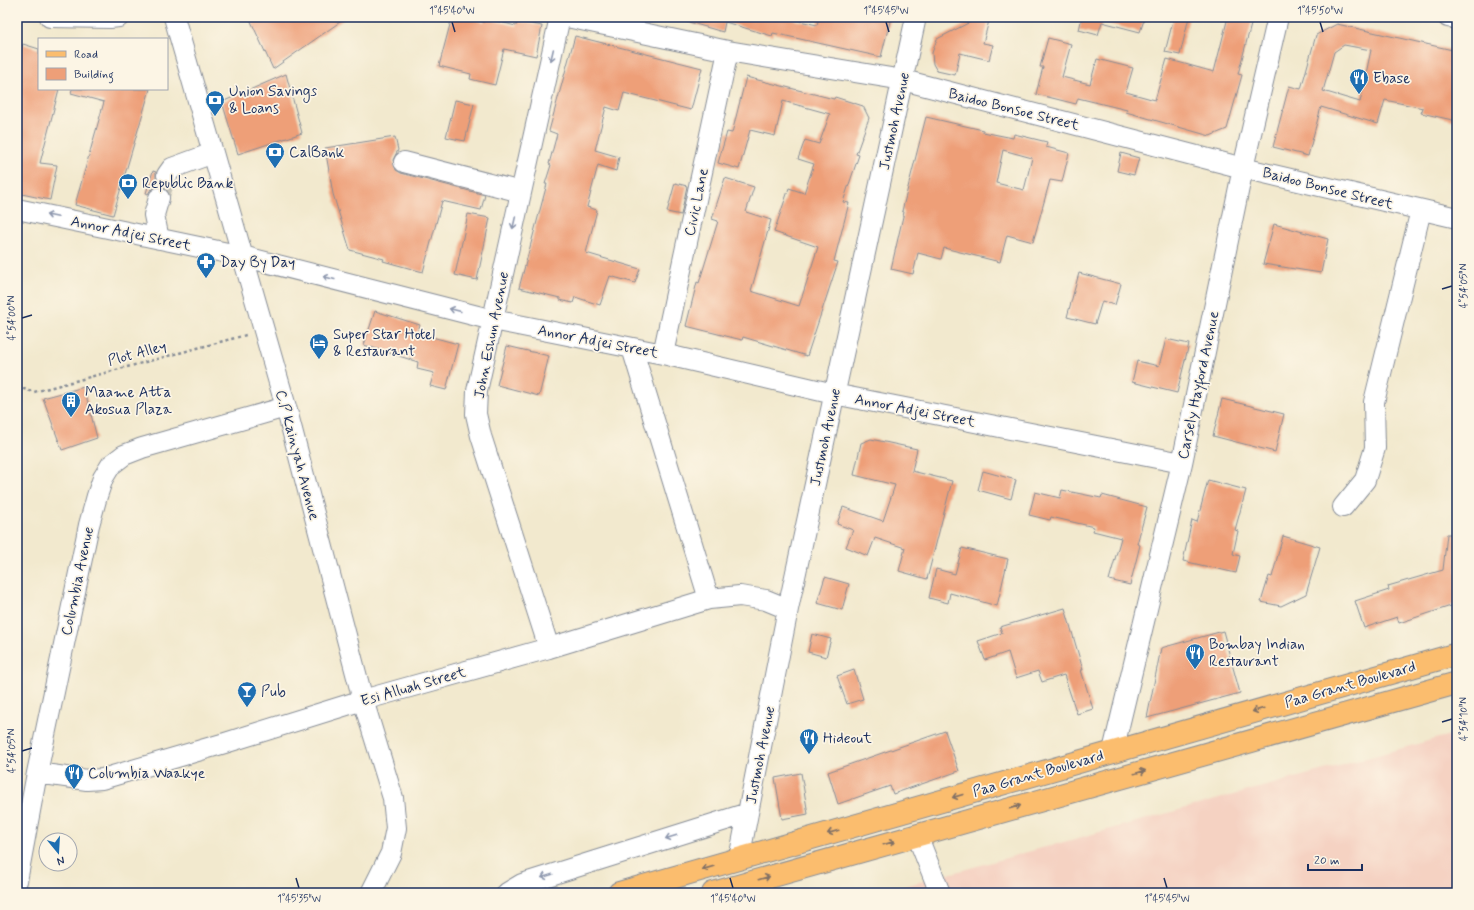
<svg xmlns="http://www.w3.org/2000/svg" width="1474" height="910" font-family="Mynerve,sans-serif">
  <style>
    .built { fill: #f5d2c2 }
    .building { fill: #ee9f78; fill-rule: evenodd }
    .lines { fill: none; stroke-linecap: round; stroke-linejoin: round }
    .minor-tunnel { stroke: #c7c4b8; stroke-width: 20; stroke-dasharray: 20 10; stroke-linecap: butt }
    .minor-casing { stroke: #868c96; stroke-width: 22 }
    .major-casing { stroke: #868c96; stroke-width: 24 }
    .path { stroke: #868c96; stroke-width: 2.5; stroke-dasharray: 3 3; stroke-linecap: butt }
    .minor { stroke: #fff; stroke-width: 20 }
    .major { stroke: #fbbd6e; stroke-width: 22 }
    .oneway { stroke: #8d97ae }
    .oneway2 { stroke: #806f65 }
    .ticks { fill: none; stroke: #1b2f5e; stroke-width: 1.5 }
    .labels { text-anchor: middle; stroke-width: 3.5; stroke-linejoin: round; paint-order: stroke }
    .poi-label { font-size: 15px; fill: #1b2f5e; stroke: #fcf5e5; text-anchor: start }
    .street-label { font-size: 15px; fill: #1b2f5e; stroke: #fcf5e5 }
    .neatline { fill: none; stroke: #1b2f5e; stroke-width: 1.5 }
    .ticks-label { font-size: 10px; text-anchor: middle; fill: #1b2f5e }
  </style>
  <rect width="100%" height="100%" fill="#fcf5e5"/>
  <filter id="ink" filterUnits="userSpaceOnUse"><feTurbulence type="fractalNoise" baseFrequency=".025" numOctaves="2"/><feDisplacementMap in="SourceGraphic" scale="8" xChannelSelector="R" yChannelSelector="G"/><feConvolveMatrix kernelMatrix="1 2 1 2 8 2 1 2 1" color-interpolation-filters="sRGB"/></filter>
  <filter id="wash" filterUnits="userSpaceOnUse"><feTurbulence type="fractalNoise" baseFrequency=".012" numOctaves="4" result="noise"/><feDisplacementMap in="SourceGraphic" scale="16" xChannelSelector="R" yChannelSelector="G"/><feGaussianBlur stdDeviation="0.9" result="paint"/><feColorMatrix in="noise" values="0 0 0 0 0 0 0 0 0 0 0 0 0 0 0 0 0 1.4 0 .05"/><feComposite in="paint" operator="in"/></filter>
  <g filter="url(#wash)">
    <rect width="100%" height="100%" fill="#f2e9ce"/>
    <path class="built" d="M1457,733v160h-577z"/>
    <g id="blocks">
      <path class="building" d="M249,17h98l-74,52z
        M452,17h12l20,5v-4l32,8 1,-5 25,5 -6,30 -32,-7 -9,36 -25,-6 1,-5 -32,-8z
        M685,17h98l34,8 2,-8h72l-10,40 -108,-24 -1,3 -47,-14 -2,10 -38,-11z
        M980,17h10l-7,26 10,2 -4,15 -29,-7 -5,22 -18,-4 -4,-7 -1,-11 5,-14z
        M1082,17h63l-5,15 -38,-10 -4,13 -19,-5z
        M1174,17h15l-9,38 -15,-3z
        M1228,17h25l-15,57 4,1 -15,54 -17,7 -84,-24 1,-2 -49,-12 -2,6 -40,-10 7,-27h-3l8,-29 23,6 -9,33 28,7 7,-25 36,9 -7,24 29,8 12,-41 47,13z
        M1337,24l120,27v70l-36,-8 2,-5 -38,-8 -7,24 -57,-17 -13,49 -35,-9 16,-61 12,3 15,-54zM1344,45l27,5 -11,52 -37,-11 11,-39z
        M575,36l127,32 -11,42 -67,-17 -5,18 -13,-4 -11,43 24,7 -3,14 -18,-6 -11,42 10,3 -11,43 54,16 -5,14 -25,-7 -10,29 -25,-8 -2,6 -13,-3v-2l-41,-10 28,-104h-2l6,-19 -2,-1 8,-30 -8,-3z
        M23,44l16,5v40h20l-19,74 17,2 -7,35 -33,-7v-130z
        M286,74l16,59 -64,21 -16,-52z
        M746,77l88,22 1,-2 28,9 6,12 -13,36 3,1 -16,47 6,1 -15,58 4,1 -31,94 -64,-19 -1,3 -56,-14 11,-44 2,1 19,-62 -6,-2 13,-41 29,9 -8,25 25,8 -20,71 48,15 19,-59 -44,-15 15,-44 15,5 10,-29 -16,-5 7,-19 14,4 11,-30 -47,-13 -8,35 -25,-6 -11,39 -21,-6 9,-31 5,1z
        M72,89h78l-37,126 -38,-10 29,-103 -33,-9z
        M455,100l19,4 -9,37 -19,-4z
        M926,117l57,13v2l30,6 1,-4 33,8 -1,5 23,6 -7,29 -12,-2 -17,62 -26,-7 -7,27 -56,-14 -3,11 -23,-6 -5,21 -22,-5 13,-57 -2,-1zM1003,150l29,8 -8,32 -28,-7z
        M395,137l3,13 -5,10 3,10 5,3 84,22 -4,15 -39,-9 -19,71 -40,-11 1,-2 -34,-9 -17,-56 -8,-46z
        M1121,153l18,5 -5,17 -17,-4z
        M153,171l3,1v7l4,5 6,2h5l-2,7 -6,-6h-6l-6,2 -3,5 -2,-1z
        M675,183l12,3 -6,29 -14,-3z
        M468,214l22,4 -13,62 -22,-5z
        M1274,224l54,15 -7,34 -58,-9z
        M1079,273l42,11 -6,21 -13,-4 -7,23 -28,-7z
        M375,311l45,14 -3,8 41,11 -12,46 -16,-4 4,-13 -17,-4 1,-7 -54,-17z
        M1166,339l23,5 -12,49 -45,-11 5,-21 22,5z
        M507,346l42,10 -10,40 -42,-11z
        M84,387l13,51 -35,12 -19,-52z
        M1222,399l62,15 -9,38 -62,-16z
        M871,439l46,10 -5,22 40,10 -25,98 -28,-8 6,-23 -30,-10 -7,18 -22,-9 7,-17 -16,-6 6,-17 40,14 12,-36 -41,-10 7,-32z
        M983,471l33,9 -5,19 -33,-9z
        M1208,480l38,10 -11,40 3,1 -5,23 7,2 -4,17 -53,-12 9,-41 5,2z
        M1062,490l39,8 1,-3 45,12 -10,37 3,1 -10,40 -21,-5 12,-42 -28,-7 1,-4 -43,-10 -1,3 -21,-5 6,-23 25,6z
        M1447,534h10v70l-58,19 -2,-6 -33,11 -9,-27 34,-11 -1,-4 55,-16z
        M1283,536l37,11 -14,47 -25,12 -20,-4 8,-26 3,1z
        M962,548l46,11 -11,47 -47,-13 -2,10 -19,-5 7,-29 19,5z
        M825,577l24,7 -7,26 -25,-7z
        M1065,608l18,62h-2l12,39 -16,5 -13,-39 -22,7 -4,-11 -22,7 -8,-26 -23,8 -7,-19 24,-8 -2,-6z
        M1223,631l17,62 -93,25 14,-70z
        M812,634l19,5 -5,18 -18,-5z
        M854,670l9,29 -16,5 -10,-28z
        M945,731l14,40 -66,23 -3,-8 -52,18 -10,-32z
        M801,773l7,41 -26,5 -7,-41z"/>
    </g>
  </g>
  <g filter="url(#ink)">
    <use href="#blocks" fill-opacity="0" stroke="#868c96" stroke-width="1"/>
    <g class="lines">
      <path class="minor-tunnel" d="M159,198l8,-23"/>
      <g class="minor-casing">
        <path id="minor" d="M50,17l60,1 9,-1
          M174,17l112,390 77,293 30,98 3,30 -5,25 -20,40
          M567,17l161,34 175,29 340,88 214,50
          M1448,17l9,2
          M404,162l117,30
          M167,175l5,-7 41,-15
          M159,198l-5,17 5,24
          M17,209l225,47 251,64 170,34 171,40 348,69
          M632,348l77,251
          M663,354l65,-303
          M1343,507l22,-27 10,-32 -1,-46 47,-192
          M549,648l-68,-212 -5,-22 1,-23 83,-374
          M1113,751l69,-288 61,-295 35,-151
          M37,773l50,7 15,-1 123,-36 138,-43 186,-52 160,-49 31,-3 26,4 22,9
          M917,835l23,58
          M739,859l49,-250 128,-592
          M17,881l20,-108 52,-248 8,-29 6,-18 8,-13 13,-10 18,-7 144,-41
          M507,893l15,-9 226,-71"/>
      </g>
      <g class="major-casing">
        <path id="major" d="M619,893l838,-239
          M713,893l744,-210"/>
      </g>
      <path class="path" d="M17,387l17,5 212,-57"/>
      <use href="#minor" class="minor"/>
      <use href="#major" class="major"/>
    </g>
    <defs><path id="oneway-shaft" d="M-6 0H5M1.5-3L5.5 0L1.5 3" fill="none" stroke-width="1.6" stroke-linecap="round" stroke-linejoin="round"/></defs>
    <g class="oneway">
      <use href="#oneway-shaft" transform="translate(552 55) rotate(103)"/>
      <use href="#oneway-shaft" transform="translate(52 216) rotate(-168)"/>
      <use href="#oneway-shaft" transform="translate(514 223) rotate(103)"/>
      <use href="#oneway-shaft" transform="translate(329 278) rotate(-166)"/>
      <use href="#oneway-shaft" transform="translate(455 310) rotate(-166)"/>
      <use href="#oneway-shaft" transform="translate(671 837) rotate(163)"/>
      <use href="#oneway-shaft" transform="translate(547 876) rotate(163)"/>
    </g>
    <g class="oneway2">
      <use href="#oneway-shaft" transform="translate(1258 710) rotate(164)"/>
      <use href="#oneway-shaft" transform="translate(1140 772) rotate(-16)"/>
      <use href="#oneway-shaft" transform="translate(958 796) rotate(164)"/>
      <use href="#oneway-shaft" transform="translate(1015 807) rotate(-16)"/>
      <use href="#oneway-shaft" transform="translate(833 832) rotate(164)"/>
      <use href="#oneway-shaft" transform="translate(889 843) rotate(-16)"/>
      <use href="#oneway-shaft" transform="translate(708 868) rotate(164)"/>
      <use href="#oneway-shaft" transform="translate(764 878) rotate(-16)"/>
    </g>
  </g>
  <path class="ticks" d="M452,22l3,10M886,22l3,10M1320,22l3,10M1442,289l10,-3M22,318l10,-3M1442,722l10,-3M22,751l10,-3M296,878l3,10M730,878l3,10M1164,878l3,10"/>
  <defs>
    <g id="restaurant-pin" transform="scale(1)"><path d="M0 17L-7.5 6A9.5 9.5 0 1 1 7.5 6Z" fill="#1f6fb2" stroke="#fcf5e5"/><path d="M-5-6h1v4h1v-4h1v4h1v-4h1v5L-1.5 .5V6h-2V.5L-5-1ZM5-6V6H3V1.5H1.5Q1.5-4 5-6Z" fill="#fff"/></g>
    <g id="bank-pin" transform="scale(1)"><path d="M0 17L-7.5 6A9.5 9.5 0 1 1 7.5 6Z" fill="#1f6fb2" stroke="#fcf5e5"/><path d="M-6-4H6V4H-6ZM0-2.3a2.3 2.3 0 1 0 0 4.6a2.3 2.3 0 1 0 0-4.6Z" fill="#fff"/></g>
    <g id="pharmacy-pin" transform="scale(1)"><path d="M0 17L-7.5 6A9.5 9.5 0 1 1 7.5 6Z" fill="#1f6fb2" stroke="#fcf5e5"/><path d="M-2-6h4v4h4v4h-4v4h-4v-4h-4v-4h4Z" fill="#fff"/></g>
    <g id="hotel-pin" transform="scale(1)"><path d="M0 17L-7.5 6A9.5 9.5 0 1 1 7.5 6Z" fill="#1f6fb2" stroke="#fcf5e5"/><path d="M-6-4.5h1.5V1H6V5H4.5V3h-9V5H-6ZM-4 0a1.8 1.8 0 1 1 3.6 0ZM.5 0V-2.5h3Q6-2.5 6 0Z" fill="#fff"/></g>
    <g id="building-pin" transform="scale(1)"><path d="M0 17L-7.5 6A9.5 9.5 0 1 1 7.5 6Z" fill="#1f6fb2" stroke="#fcf5e5"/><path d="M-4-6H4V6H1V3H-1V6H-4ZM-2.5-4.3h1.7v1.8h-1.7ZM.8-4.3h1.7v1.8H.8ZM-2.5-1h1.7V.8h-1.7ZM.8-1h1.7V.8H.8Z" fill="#fff"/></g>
    <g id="bar-pin" transform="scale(1)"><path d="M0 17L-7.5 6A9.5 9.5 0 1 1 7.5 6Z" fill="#1f6fb2" stroke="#fcf5e5"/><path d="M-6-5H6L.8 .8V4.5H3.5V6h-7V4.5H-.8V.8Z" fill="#fff"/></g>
  </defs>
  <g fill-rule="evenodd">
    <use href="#restaurant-pin" x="1359" y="78"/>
    <use href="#bank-pin" x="215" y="100"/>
    <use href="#bank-pin" x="275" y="152"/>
    <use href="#bank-pin" x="128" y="183"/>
    <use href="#pharmacy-pin" x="206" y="262"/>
    <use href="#hotel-pin" x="319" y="343"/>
    <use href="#building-pin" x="71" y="401"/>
    <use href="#restaurant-pin" x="1195" y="653"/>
    <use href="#bar-pin" x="247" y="691"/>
    <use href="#restaurant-pin" x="809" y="738"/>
    <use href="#restaurant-pin" x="74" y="773"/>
  </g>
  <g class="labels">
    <g class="poi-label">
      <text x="1373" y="83">Ebase</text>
      <text x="229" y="96">Union Savings<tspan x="229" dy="17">&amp; Loans</tspan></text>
      <text x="289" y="157">CalBank</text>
      <text x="142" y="188">Republic Bank</text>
      <text x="220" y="267">Day By Day</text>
      <text x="333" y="339">Super Star Hotel<tspan x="333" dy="17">&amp; Restaurant</tspan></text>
      <text x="85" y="397">Maame Atta<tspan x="85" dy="17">Akosua Plaza</tspan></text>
      <text x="1209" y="649">Bombay Indian<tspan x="1209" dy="17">Restaurant</tspan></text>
      <text x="261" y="696">Pub</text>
      <text x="823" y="743">Hideout</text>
      <text x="88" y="778">Columbia Waakye</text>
    </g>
    <g class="street-label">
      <text transform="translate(1014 109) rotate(14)" y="5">Baidoo Bonsoe Street</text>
      <text transform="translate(894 121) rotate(-78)" y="5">Justmoh Avenue</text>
      <text transform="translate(1328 188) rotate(14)" y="5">Baidoo Bonsoe Street</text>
      <text transform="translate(696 202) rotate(-78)" y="5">Civic Lane</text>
      <text transform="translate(131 233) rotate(12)" y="5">Annor Adjei Street</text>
      <text transform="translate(491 335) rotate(-79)" y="5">John Eshun Avenue</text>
      <text transform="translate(598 341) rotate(11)" y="5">Annor Adjei Street</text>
      <text transform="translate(137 353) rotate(-15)" y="5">Plot Alley</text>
      <text transform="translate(1198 385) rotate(-78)" y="5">Carsely Hayford Avenue</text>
      <text transform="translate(915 410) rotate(11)" y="5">Annor Adjei Street</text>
      <text transform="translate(825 437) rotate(-78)" y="5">Justmoh Avenue</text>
      <text transform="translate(298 455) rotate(75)" y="5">C.P Kainyah Avenue</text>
      <text transform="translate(77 581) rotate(-78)" y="5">Columbia Avenue</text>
      <text transform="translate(1350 684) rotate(-16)" y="5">Paa Grant Boulevard</text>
      <text transform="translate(413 686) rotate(-16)" y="5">Esi Alluah Street</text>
      <text transform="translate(760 755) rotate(-79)" y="5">Justmoh Avenue</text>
      <text transform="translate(1038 773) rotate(-16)" y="5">Paa Grant Boulevard</text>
    </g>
  </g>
  <rect width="1474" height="910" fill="none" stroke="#fcf5e5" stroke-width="44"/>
  <rect x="38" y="38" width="130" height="52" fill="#fcf5e5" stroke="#a2a6af"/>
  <rect x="46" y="51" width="20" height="6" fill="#fbbd6e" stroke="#a2a6af"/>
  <text x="74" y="58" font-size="12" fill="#1b2f5e">Road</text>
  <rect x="46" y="68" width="20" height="12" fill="#ee9f78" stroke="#a2a6af"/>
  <text x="74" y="78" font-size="12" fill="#1b2f5e">Building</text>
  <g transform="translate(58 852) rotate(162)"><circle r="19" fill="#fcf5e5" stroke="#a2a6af"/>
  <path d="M0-3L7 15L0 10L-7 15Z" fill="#1f6fb2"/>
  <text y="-6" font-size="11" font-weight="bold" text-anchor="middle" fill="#1b2f5e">N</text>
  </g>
  <path d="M1308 864v6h54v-6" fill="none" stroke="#1b2f5e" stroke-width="2"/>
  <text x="1314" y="864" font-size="12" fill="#1b2f5e" stroke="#fcf5e5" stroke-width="3" paint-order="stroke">20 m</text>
  <rect x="22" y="22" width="1430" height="866" class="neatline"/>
  <g class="ticks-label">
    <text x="452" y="14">1°45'40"W</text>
    <text x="886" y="14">1°45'45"W</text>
    <text x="1320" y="14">1°45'50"W</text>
    <text transform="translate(1463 286) rotate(-90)" y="4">4°54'05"N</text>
    <text transform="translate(11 318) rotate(-90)" y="4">4°54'00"N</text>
    <text transform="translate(1463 719) rotate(-90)" y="4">4°54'10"N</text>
    <text transform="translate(11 751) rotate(-90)" y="4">4°54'05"N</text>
    <text x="299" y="902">1°45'35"W</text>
    <text x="733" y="902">1°45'40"W</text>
    <text x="1167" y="902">1°45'45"W</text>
  </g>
</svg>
